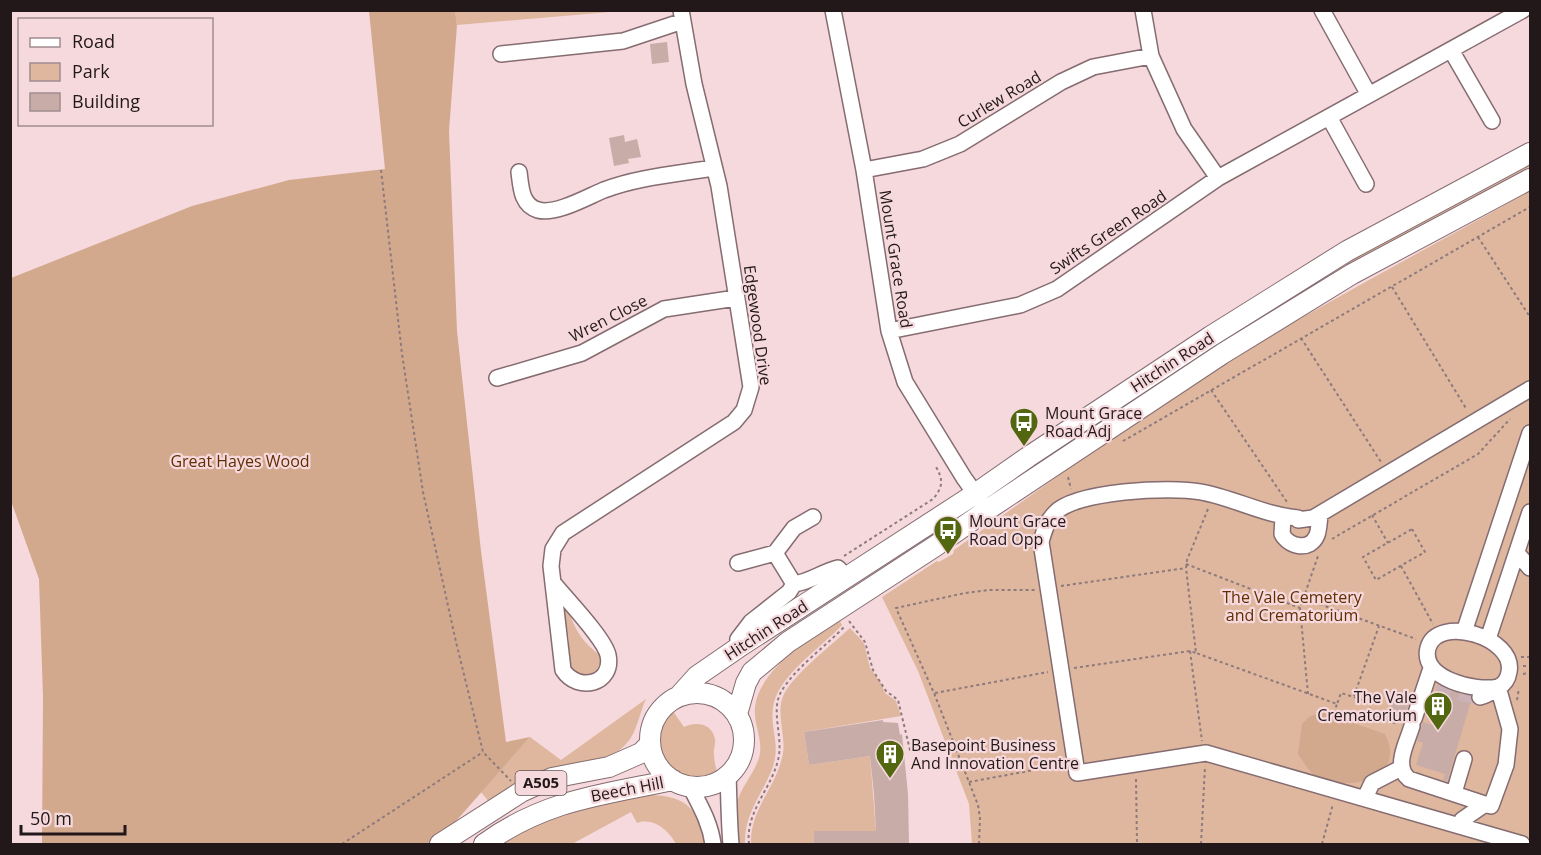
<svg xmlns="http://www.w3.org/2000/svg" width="1541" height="855" font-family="'Open Sans',sans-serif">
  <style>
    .green { fill: #deb79e }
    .forest { fill: #d3a98e }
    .building { fill: #c7aca7 }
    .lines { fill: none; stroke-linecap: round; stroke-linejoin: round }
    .minor-tunnel { stroke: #ccb2b6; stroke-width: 15; stroke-dasharray: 15 8; stroke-linecap: butt }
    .minor-casing { stroke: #856c70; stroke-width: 18 }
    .major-casing { stroke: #856c70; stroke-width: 22 }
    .path { stroke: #8e7a7d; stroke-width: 2; stroke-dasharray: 3 3; stroke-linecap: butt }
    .minor { stroke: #fff; stroke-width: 15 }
    .major { stroke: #fff; stroke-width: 20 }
    .labels { text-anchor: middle; stroke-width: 4.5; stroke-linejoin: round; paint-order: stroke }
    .shield { fill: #f6d9dd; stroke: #625254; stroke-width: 1.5 }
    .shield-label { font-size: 15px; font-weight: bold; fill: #22181a }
    .street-label { font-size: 16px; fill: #22181a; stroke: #f6d9dd }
    .poi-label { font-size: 16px; fill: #22181a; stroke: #f6d9dd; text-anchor: start }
    .park-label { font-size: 16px; fill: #622e00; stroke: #f6d9dd }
  </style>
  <rect width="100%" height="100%" fill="#f6d9dd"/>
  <path class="green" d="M455,11v-1l167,1 -165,14z
    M1530,161v12l-470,277 -55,35 -1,-3 122,-81 217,-138z
    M1530,191v653h-558l-3,-40 -51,-133 -36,-74 55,-36 2,1 14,-8 1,-4c91,-64 181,-131 276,-190 98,-59 200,-113 300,-169z
    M562,604l4,1c9,24 14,35 35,51 2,15 -6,20 -19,22l-13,-11v-28z
    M839,619l3,6c-21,23 -66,52 -69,83 -3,25 9,36 -2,64 -11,25 -27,44 -26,72h-6c-2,-16 -6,-34 1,-50 6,-13 18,-27 20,-41 2,-16 -7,-31 -5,-46 4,-37 56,-70 84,-88z
    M850,628l14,15 6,25 11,15 4,10 11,8 5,15 -97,16 5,33 61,-9 6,75h-62v13h-63c-1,-37 26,-56 32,-91 3,-19 -8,-40 1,-59 11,-21 48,-49 66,-66z
    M646,699c-7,15 -9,35 -21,46 -16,17 -40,14 -60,21 -26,10 -51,24 -76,36l-8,-10 49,-55 31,23z
    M672,710l12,17c12,-6 28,-4 31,12 1,6 -2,10 -1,15 0,7 2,14 4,20 -44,21 -80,-30 -46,-64z
    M651,795c36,1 48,15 54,49h-29c-7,-13 -22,-27 -39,-21l-6,-11 -59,32h-71c47,-31 95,-39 150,-49z"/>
  <path class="forest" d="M369,11h86l2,14 -8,106 8,200 24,220 25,191 24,-5 -81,92 -20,15h-387l1,-147 -4,-118 -28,-78v-223l181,-72 97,-26 96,-11z
    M1321,712l64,22c23,45 -37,59 -69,42 -7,-4 -13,-15 -18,-22l4,-30 7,-7z"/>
  <path class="building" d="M667,42l2,20 -17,2 -2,-20z
    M624,135l1,7 12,-3 4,18 -13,2 1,4 -15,3 -5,-28z
    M1438,685l11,5 22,6v5l-24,80 -4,-1 2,-6 -29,-9 7,-22 -6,-2 5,-16 1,-3 15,5 6,-20 -9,-4 4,-13 -3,-2z
    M1396,690l15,6 -9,27 -15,-5z
    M883,720v2l15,1 2,12 2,-1 6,60 1,50h-95v-13h62l-2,-37 -4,-38 -61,9 -5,-33z"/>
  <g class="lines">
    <path class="minor-tunnel" d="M1439,683l23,11 18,3"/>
    <g class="minor-casing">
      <path id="minor" d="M833,10l31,160 25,161 16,51 59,96 18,25
        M1143,10l8,46 33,73 34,49
        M1322,10l47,85
        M1451,50l41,71
        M501,54l122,-13 60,-20
        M1329,117l37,67
        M864,170l59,-11 37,-15 101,-62 32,-15 58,-11
        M519,172c2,15 2,33 19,38 18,5 49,-13 66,-20 34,-13 73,-16 109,-22
        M889,331l131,-26 37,-16 161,-111 305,-168
        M497,378l85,-25 82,-44 72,-11
        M1283,517l-1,17c7,13 28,18 35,1 2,-5 2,-13 3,-19
        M775,553l19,-25 19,-11
        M1517,553l13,15
        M738,563l37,-10 19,31 -5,8 -38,30 -13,17 4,6
        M794,584c16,-2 28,-12 44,-16l8,9
        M555,585c13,16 49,53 53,70 6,29 -30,38 -45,15l-12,-104 2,-17 10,-16 171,-111 10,-12 7,-23 -32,-201 -25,-102 -13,-74
        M1464,632l66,-199
        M1488,639l42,-127
        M1480,697c9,-2 13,-6 20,-11 6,-3 8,-8 9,-14 7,-35 -72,-58 -81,-24 -8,31 48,44 70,39
        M1414,719l17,-51
        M1412,726c-5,17 -19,40 -3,53l76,25
        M728,776c1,23 1,46 3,68
        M690,786c10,20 20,36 23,58
        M1454,793l10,-34
        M1365,798l7,-15 29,-15
        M1460,826l2,-6 23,-16 6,2 15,-41 4,-36 -12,-42
        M1522,844l-316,-91 -129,20 -36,-231c3,-11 6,-21 14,-29 20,-22 116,-27 146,-21 33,6 63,23 97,26v2l15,-2 217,-129"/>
    </g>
    <g class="major-casing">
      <path id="major" d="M650 740a47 47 0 1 1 94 0a47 47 0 1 1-94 0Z
        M679,696l18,-20 45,-31 233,-151 53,-37 183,-121 136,-85 183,-98
        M737,714l9,-31 6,-11 36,-30 149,-97 50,-35 235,-156 130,-80 178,-95
        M440,844l81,-52 31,-14 57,-11 32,-14 9,-9
        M484,844c61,-44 117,-49 189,-64"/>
    </g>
    <path class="path" d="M381,170l21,184 21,138 33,150 27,110 28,29
      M1478,237l52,80
      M1392,287l75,123
      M1301,338l80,124
      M1211,390l76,112
      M1123,441l407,-234
      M1068,477l3,12
      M1208,509l-21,51 -1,8 10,85 141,51 4,-11 31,10 -7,20 -31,-11 3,-8
      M1372,515l16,28
      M1412,529l13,23 -49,28 -13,-23z
      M1332,539l146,-85 32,-35
      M844,556l89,-57c11,-13 10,-20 2,-34
      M1186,564l114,44
      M1401,566l32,58
      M1061,586l125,-18
      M1303,598l113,41
      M849,621l16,21 8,28 4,7 9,14 12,9 12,50 7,-1
      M1190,651l12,90
      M1521,657h9
      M1523,666h7
      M1074,668l116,-17 6,2
      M1523,674l7,-1
      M935,693l113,-21
      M1308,694l-8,-86 18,-52
      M1354,696l25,-70
      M1517,700l2,-12
      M1370,715l28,9
      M1136,779l1,65
      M969,782l92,-17
      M342,844l141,-92
      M749,844c-4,-34 25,-57 30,-89 3,-21 -8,-45 2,-63 13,-23 45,-46 64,-66
      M979,844l1,-26 -2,-13 -44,-112 -38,-85 69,-15 24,-3h46
      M1201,844l4,-78
      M1322,844l11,-40"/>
    <use href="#minor" class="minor"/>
    <use href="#major" class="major"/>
  </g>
  <defs>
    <g id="bus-pin" transform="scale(1.5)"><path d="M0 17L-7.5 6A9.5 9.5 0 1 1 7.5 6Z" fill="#536610" stroke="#f6d9dd"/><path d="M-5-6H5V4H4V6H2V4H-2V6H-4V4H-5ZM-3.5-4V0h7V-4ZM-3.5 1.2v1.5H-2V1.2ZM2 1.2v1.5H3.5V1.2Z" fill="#fff"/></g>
    <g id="building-pin" transform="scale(1.5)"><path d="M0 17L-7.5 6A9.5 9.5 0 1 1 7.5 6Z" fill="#536610" stroke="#f6d9dd"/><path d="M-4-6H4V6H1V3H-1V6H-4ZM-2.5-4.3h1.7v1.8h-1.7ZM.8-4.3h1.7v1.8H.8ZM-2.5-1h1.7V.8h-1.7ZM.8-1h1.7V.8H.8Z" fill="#fff"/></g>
  </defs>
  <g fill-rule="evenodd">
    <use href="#bus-pin" x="1024" y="422"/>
    <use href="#bus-pin" x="948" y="530"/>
    <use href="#building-pin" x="1438" y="706"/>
    <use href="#building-pin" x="890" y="754"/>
  </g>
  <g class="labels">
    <rect class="shield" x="515.5" y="771" width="51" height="24" rx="4.5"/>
    <g class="shield-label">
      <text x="541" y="788">A505</text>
    </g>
    <g class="street-label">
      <text transform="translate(999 99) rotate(-31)" y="6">Curlew Road</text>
      <text transform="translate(1108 232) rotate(-34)" y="6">Swifts Green Road</text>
      <text transform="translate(896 259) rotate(81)" y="6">Mount Grace Road</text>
      <text transform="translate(608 318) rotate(-27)" y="6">Wren Close</text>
      <text transform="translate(758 325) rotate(82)" y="6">Edgewood Drive</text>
      <text transform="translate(1172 362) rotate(-33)" y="6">Hitchin Road</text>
      <text transform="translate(766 630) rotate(-33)" y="6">Hitchin Road</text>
      <text transform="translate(627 789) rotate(-11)" y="6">Beech Hill</text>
    </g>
    <g class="poi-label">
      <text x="1045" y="419">Mount Grace<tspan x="1045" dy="18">Road Adj</tspan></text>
      <text x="969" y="527">Mount Grace<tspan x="969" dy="18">Road Opp</tspan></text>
      <text x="1417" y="703" text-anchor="end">The Vale<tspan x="1417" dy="18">Crematorium</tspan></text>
      <text x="911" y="751">Basepoint Business<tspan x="911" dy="18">And Innovation Centre</tspan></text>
    </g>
    <g class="park-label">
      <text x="240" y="467">Great Hayes Wood</text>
      <text x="1292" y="603">The Vale Cemetery<tspan x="1292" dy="18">and Crematorium</tspan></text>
    </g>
  </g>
  <rect width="1541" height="855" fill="none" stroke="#22181a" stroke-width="24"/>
  <rect x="18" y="18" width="195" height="108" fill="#f6d9dd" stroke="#a18c8f" stroke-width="1.5"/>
  <rect x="30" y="38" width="30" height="9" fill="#ffffff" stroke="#a18c8f" stroke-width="1.5"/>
  <text x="72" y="48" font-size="18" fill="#22181a">Road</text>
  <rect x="30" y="63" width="30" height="18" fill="#deb79e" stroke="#a18c8f" stroke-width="1.5"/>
  <text x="72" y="78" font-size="18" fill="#22181a">Park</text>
  <rect x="30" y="93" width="30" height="18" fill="#c7aca7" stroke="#a18c8f" stroke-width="1.5"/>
  <text x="72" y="108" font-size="18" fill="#22181a">Building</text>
  <path d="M21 825v9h104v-9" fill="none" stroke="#22181a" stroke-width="3"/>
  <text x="30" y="825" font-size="18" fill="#22181a" stroke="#f6d9dd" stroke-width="4.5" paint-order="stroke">50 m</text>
</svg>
